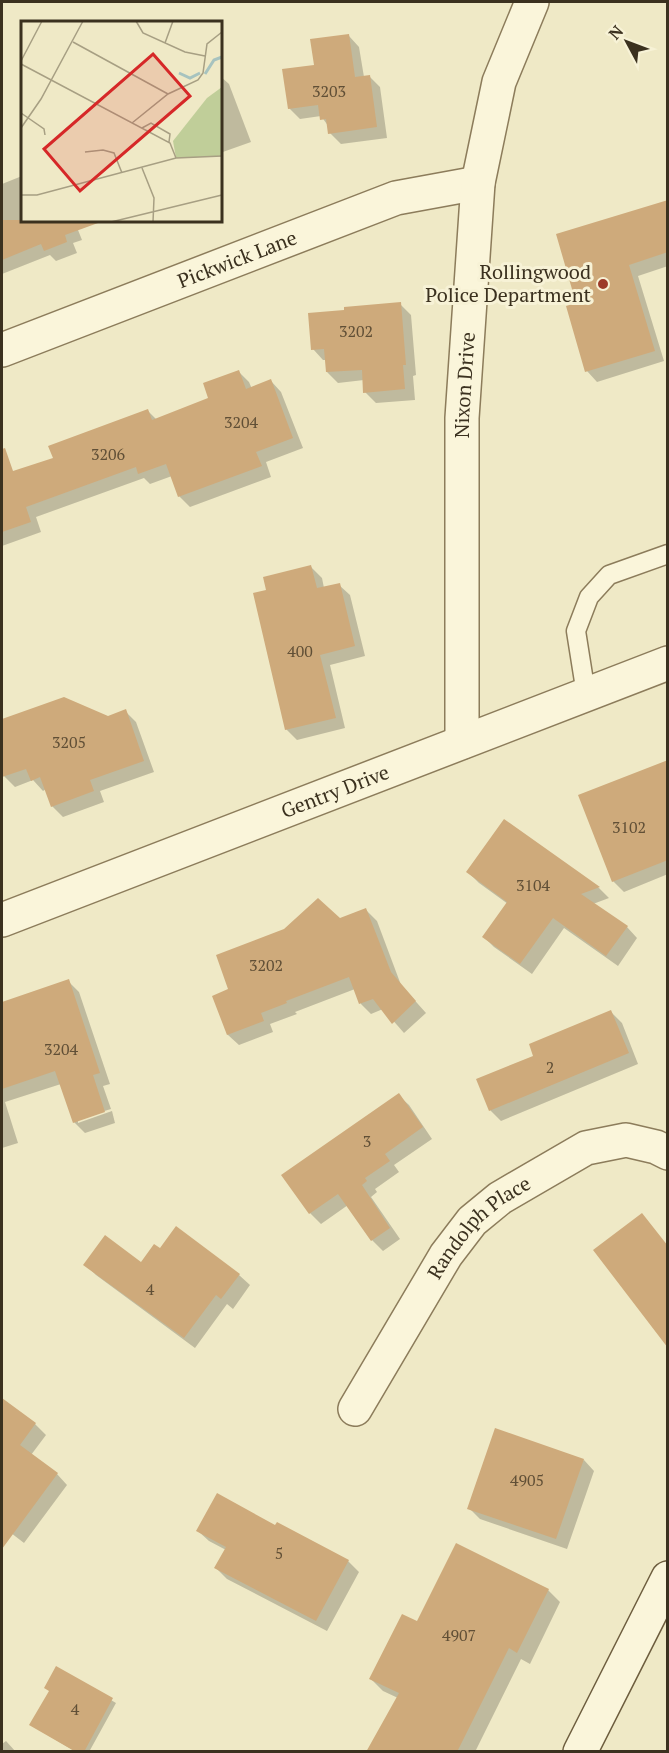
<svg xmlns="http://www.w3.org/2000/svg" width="669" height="1753" font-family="'PT Serif',serif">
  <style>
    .shadow { fill: #0003 }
    .building { fill: #ceaa7b }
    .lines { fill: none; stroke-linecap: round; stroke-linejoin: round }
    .lane-casing { stroke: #8c7c5b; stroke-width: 21 }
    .street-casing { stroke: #8c7c5b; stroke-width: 36 }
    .secondary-casing { stroke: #6d5d3e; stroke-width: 36 }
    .lane { stroke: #faf5da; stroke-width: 18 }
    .street { stroke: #faf5da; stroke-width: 33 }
    .secondary { stroke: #faf5da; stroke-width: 33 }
    .poi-dot { fill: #9c3a29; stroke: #f7f2d6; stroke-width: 2 }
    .labels { text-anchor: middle; stroke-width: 6; stroke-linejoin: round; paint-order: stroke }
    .number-label { font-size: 16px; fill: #604f36 }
    .street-label { font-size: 20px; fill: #3b311f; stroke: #f7f2d6 }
    .poi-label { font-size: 20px; fill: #3b311f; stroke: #f7f2d6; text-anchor: end }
    .inset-river { fill: none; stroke: #a7c3bf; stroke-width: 3 }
    .inset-road { fill: none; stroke: #a79f83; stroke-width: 1.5 }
    .view { fill: #d62828; fill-opacity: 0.15; stroke: #d62828; stroke-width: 3 }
    .inset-edge { fill: none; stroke: #3b311f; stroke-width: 3 }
  </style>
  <rect width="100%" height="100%" fill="#efe9c6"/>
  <path class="shadow" d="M349,36l10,11 5,30 5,-1 11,11 7,51 -46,6 -11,-11 -1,-6 -8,-11 -21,3 -11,-11 26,-42z
    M220,76l9,8 22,58 -31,11z
    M22,176v44h52l8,20 -9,3 4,10 -21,8 -6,-6 -48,19v-90z
    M668,202v64l-30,10 26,85 -67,21 -10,-11 -9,-67z
    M400,304l11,11 5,60 -3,1 2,24 -39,3 -11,-11 -1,-12 -26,3 -11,-11 -1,-12h-3l-10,-11z
    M238,371l11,11 3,7 19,-8 10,11 22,56 -37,14 5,15 -81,30 -11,-11 -7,-20 -22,8 -6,-6 -108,39 5,15 -39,14v-69l53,-18 93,-48 9,9 53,-21z
    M311,567l11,11 2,10 15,-3 11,10 15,61 -35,9 15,63 -48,12 -11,-11 -18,-138z
    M64,699l44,19 17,-7 11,11 18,50 -54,19 4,11 -41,15 -11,-11 -6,-17 -3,2 -10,-11 -18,7 -11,-11 -2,-7v-48z
    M668,762v112l-44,18 -11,-11z
    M505,821l94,67 10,10 -16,6 34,23 10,11 -19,28 -54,-38 -32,46 -38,-27 -10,-10 24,-33 -29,-21 -11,-11z
    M366,910l11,11 24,64 25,28 -22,20 -21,-24 -12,5 -10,-10 -6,-15 -60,23 2,2 -27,10 3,8 -34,13 -11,-10 -14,-38 16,-7 110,-70z
    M68,981l11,11 31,92 -7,2 8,23 -33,10v4l34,-12 3,12 -30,10 -11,-11 -13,-38 -56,18 13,41 -16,5v-130l8,-3z
    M611,1012l11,11 16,41 -137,57 -11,-11 45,-54z
    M398,1095l11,10 23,34 -38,26 5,7 -24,17 2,3 -6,5 29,42 -17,12 -11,-11 -24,-35 -27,19 -11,-11 -27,-38z
    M160,1250l79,25 11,10 -17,24 -6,-5 -32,44 -99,-73 -11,-11h57z
    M2,1399l33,25 11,11 -15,20 26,19 10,11 -43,58 -22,-17z
    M584,1460l10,11 -27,78 -87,-30 -11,-11z
    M276,1527l72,34 11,11 -32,59 -100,-52 -11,-11 10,-18 -17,-9 -11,-10z
    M548,1590l12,12 -30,62 -9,-5 -46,93h-107l30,-54 -15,-7 -12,-12 47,-56z
    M57,1668l59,35 -27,49h-13l-45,-27 19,-33z
    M6,1741l10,11h-14v-8z"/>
  <path class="building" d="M349,34l6,43 15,-2 7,52 -49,7 -2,-15 -6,1 -2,-15 -30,4 -6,-40 32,-4 -4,-26z
    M668,200v52l-39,13 26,86 -70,21 -19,-66 10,-3 -20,-69z
    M2,220h95l1,3 -33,12 2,7 -23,9 -3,-7 -39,16z
    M401,302l5,63h-3l2,24 -42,4 -1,-23 -36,2 -2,-23 -13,1 -3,-37 36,-3v-3z
    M239,370l7,19 25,-10 22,59 -37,14 6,14 -84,31 -12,-33 -28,10 -2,-7 -110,40 5,15 -29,10v-83l3,-1 8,23 40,-13 -5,-12 100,-37 4,11 56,-22 -5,-15z
    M311,565l6,23 23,-5 15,63 -35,9 16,63 -51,12 -32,-137 13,-3 -3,-13z
    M64,697l44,19 18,-7 18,52 -54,19 4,11 -43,16 -11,-30 -9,4 -5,-12 -24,8v-58z
    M668,760v100l-56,22 -34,-87z
    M504,819l96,68 -19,7 47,32 -22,30 -53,-38 -33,46 -38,-27 25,-35 -41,-30z
    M318,898l22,20 26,-10 25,64 25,29 -24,23 -19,-25 -14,5 -10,-27 -63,24 1,2 -26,10 3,8 -37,14 -15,-39 16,-7 -12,-34 68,-26z
    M69,979l31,94 -7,2 12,37 -32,11 -18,-52 -53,18v-87z
    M611,1010l18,43 -140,58 -13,-32 57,-23 -4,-12z
    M399,1093l24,34 -38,27 5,7 -25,17 2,3 -5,4 28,43 -19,13 -33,-47 -29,20 -28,-39z
    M642,1213l26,33v102l-75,-98z
    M176,1226l64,48 -19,25 -5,-4 -32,43 -101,-73 22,-30 36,27 13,-18 6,4z
    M2,1398l34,25 -16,22 38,28 -56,76z
    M495,1428l89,31 -28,80 -89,-30z
    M217,1493l58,32 2,-3 72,38 -33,61 -102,-53 12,-21 -30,-16z
    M456,1543l93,46 -32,64 -8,-5 -52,104h-91l33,-59 -30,-14 33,-65 15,7z
    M56,1666l57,32 -29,54h-8l-47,-27 20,-34 -5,-3z"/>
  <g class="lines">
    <g class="lane-casing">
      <path id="lane" d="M586,694l-10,-63 13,-34 20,-22 59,-21"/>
    </g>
    <g class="street-casing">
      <g id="street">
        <path id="s1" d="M2,350l394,-152 82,-15"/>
        <path id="s2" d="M462,742v-324l16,-235 21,-101 33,-80"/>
        <path id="s3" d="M2,920l666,-257"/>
        <path id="s4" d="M355,1409l91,-154 26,-34 28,-23 86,-50 40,-8 30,7 12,6"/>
      </g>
    </g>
    <g class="secondary-casing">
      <path id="secondary" d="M580,1752l88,-174"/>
    </g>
    <use href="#lane" class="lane"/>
    <use href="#street" class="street"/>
    <use href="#secondary" class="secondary"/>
  </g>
  <circle class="poi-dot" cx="603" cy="284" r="6"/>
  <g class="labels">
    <g class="number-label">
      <text x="329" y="97">3203</text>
      <text x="356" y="337">3202</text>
      <text x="241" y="428">3204</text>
      <text x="108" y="460">3206</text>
      <text x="300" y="657">400</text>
      <text x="69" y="748">3205</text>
      <text x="629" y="833">3102</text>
      <text x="533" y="891">3104</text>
      <text x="266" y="971">3202</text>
      <text x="61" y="1055">3204</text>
      <text x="550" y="1073">2</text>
      <text x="367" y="1147">3</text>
      <text x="150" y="1295">4</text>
      <text x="527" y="1486">4905</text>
      <text x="279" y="1559">5</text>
      <text x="459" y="1641">4907</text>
      <text x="75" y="1715">4</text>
    </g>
    <g class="street-label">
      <text dy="7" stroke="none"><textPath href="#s1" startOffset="252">Pickwick Lane</textPath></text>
      <text dy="7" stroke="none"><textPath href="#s2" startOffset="357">Nixon Drive</textPath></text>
      <text dy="7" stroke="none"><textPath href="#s3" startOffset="357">Gentry Drive</textPath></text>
      <text dy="7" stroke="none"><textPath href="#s4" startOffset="222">Randolph Place</textPath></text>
    </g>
    <g class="poi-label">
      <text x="591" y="279">Rollingwood<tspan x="591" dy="23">Police Department</tspan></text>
    </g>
  </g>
  <g transform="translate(21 21)">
    <rect width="201" height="201" fill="#efe9c6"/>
    <path d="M201,66v69l-46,2 -3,-17 34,-43z" fill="#c0ce99"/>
    <path class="inset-river" d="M158,52l11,5 10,-5M184,53l9,-14 8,-3"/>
    <path class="inset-road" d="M115,0l7,12 42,19 20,4M52,21l95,52M144,22l8,-22M0,40l21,-40M0,43l149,79 6,15M0,92l23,16 1,6M111,102l36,-29 30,-14 5,-7 4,-29 15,-12M0,107l20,-29 42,-78M121,107l9,-5 19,11 -1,8M64,131l18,-2 11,3 8,20M121,147l12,30 -1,24M0,174h16l139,-37 46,-2M90,201l111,-27"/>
    <path class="view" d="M132,33l37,42 -110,95 -36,-42z"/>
    <rect width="201" height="201" class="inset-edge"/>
  </g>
  <rect width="669" height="1753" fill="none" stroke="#3b311f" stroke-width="6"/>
  <g transform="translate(627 42) rotate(311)" stroke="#f7f2d6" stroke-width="4.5" paint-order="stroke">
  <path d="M0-4.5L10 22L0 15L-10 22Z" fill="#3b311f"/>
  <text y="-9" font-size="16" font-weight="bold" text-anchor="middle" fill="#3b311f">N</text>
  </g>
</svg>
